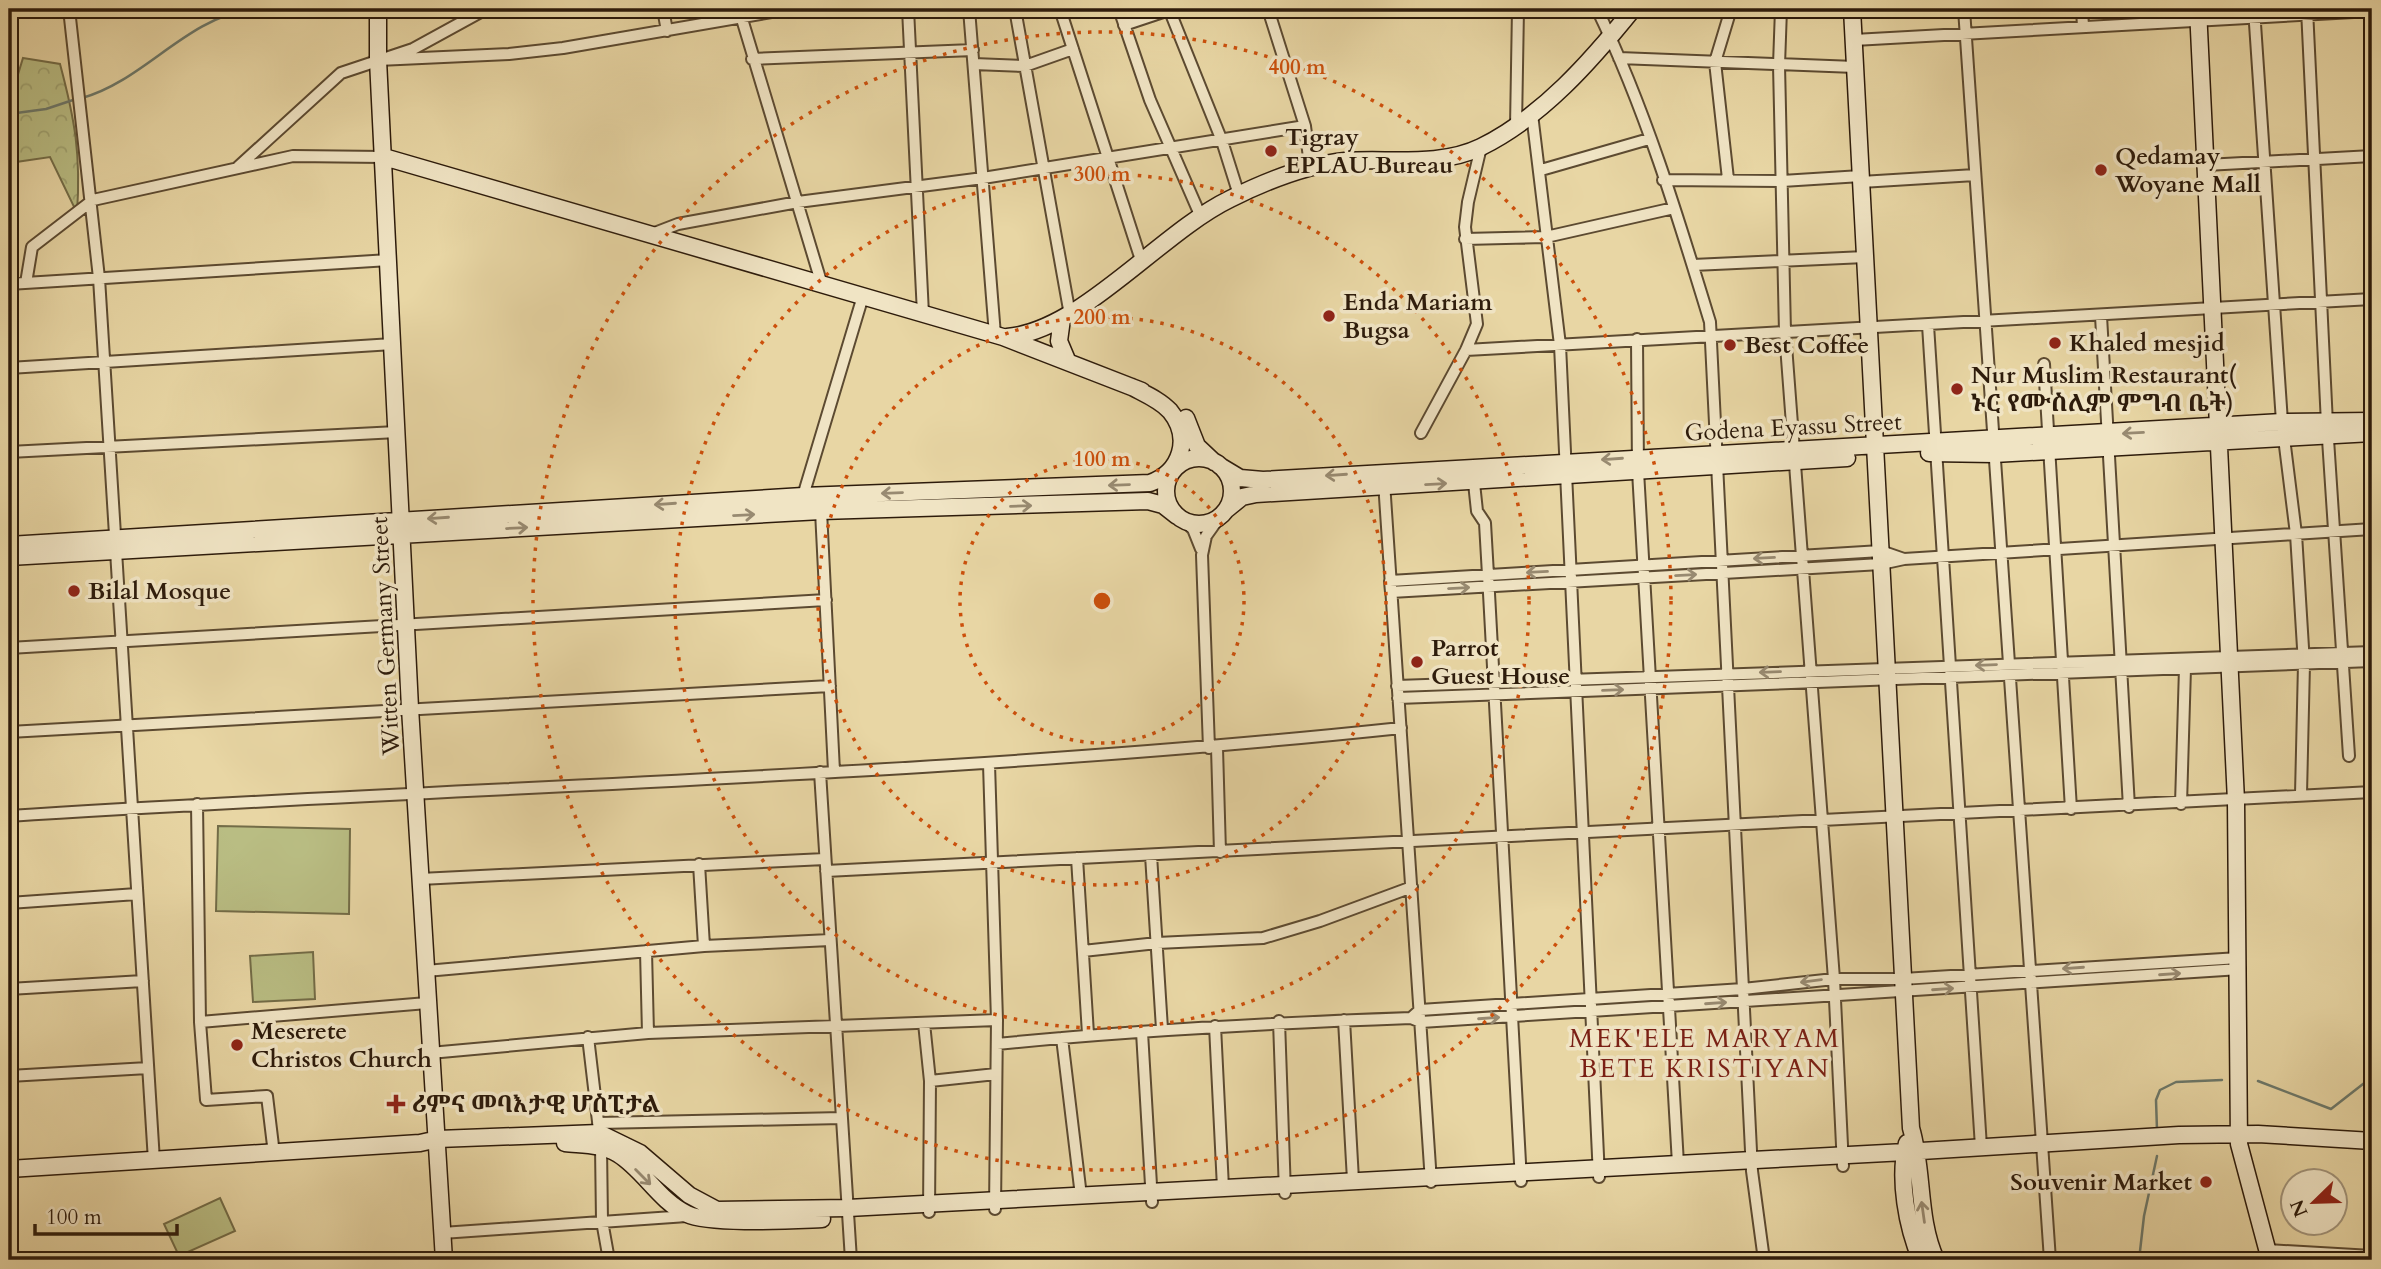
<svg xmlns="http://www.w3.org/2000/svg" width="2381" height="1269" font-family="Cardo,'Noto Serif Ethiopic',serif">
  <style>
    .park { fill: url(#park-crowns); stroke: #736c47; stroke-width: 2 }
    .pitch { fill: #b9bd83; stroke: #736c47; stroke-width: 2 }
    .lines { fill: none; stroke-linecap: round; stroke-linejoin: round }
    .stream { stroke: #6d796b; stroke-width: 2.5 }
    .street-casing { stroke: #5c4a31; stroke-width: 14 }
    .secondary-casing { stroke: #2d1b0b; stroke-width: 19 }
    .street { stroke: #f0e4c4; stroke-width: 10 }
    .secondary { stroke: #f0e4c4; stroke-width: 16 }
    .oneway { stroke: #988a71 }
    .ring { fill: none; stroke: #cc500c; stroke-width: 3.5; stroke-dasharray: 3.5 7 }
    .poi-dot { fill: #8f2418; stroke: #f0e4c4; stroke-width: 2.5 }
    .labels { text-anchor: middle; stroke-width: 7; stroke-linejoin: round; paint-order: stroke }
    .poi-label { font-size: 24px; font-weight: bold; fill: #2d1b0b; stroke: #f0e4c4; text-anchor: start }
    .street-label { font-size: 24px; fill: #2d1b0b; stroke: #f0e4c4 }
    .neighbourhood-label { font-size: 26px; letter-spacing: 2px; fill: #7a1f14; stroke: #f0e4c4 }
    .centre { fill: #cc500c; stroke: #f0e4c4; stroke-width: 3.5 }
    .ring-label { font-size: 21px; text-anchor: middle; font-weight: bold; fill: #cc500c; stroke: #f0e4c4; stroke-width: 7; stroke-linejoin: round; paint-order: stroke }
  </style>
  <defs>
    <pattern id="park-crowns" width="20" height="18" patternUnits="userSpaceOnUse" patternTransform="scale(1.75)"><rect width="20" height="18" fill="#b9bd83"/><path d="M2 6a3 3 0 1 1 6 0M12 15a3 3 0 1 1 6 0" fill="none" stroke="#9fa270"/></pattern>
  </defs>
  <rect width="100%" height="100%" fill="#e8d6a4"/>
  <filter id="stains"><feTurbulence type="fractalNoise" baseFrequency=".00286" numOctaves="4"/><feColorMatrix values="0 0 0 0 .2 0 0 0 0 .09 0 0 0 0 .02 0 0 0 .5 -.17"/></filter>
  <radialGradient id="worn" r=".72"><stop offset=".6" stop-color="#630" stop-opacity="0"/><stop offset="1" stop-color="#630" stop-opacity=".3"/></radialGradient>
  <path class="park" d="M23,58l37,6c15,56 21,91 17,149l-27,-56 -41,6v-59z"/>
  <path class="pitch" d="M218,826l132,3 -1,85 -133,-3z
    M313,952l2,47 -62,3 -3,-46z
    M220,1198l15,33 -56,25 -15,-32z"/>
  <g class="lines">
    <path class="stream" d="M82,98c63,-18 103,-79 169,-89
      M9,114l37,-5 30,-10
      M2258,1081l73,28 41,-32
      M2157,1130l-1,-30 4,-10 16,-8 46,-2
      M2139,1260l5,-44 13,-60"/>
    <g class="street-casing">
      <path id="street" d="M69,9l30,269 55,883
        M663,9l4,22
        M739,9l83,276
        M908,9l15,305
        M969,9l26,326
        M1015,9l55,306
        M1060,9l81,251
        M1119,9l31,91 51,117
        M1169,9l53,132 17,54
        M1268,9l37,117 5,40
        M1597,9c48,99 81,208 113,313l42,849 12,89
        M1781,9l-2,56 6,267 49,647 9,187
        M1964,9l86,1251
        M2082,9l1,18
        M2254,9l28,413 14,112 8,130 -3,130
        M2307,9l20,415 22,332
        M1124,25l45,-15
        M1854,40l518,-29
        M1619,58l236,9
        M752,59l221,-9
        M378,60l131,-6 54,-6 226,-39
        M974,64l51,2 48,-17
        M1532,114l28,231 39,832
        M1516,126l2,-117
        M2206,165l166,-9
        M238,167l103,-94 72,-24 73,-40
        M1541,170l108,-31
        M1728,179l-13,-117 16,-53
        M1663,180l119,1 79,-5
        M1861,182l114,-7
        M652,234l26,-10 120,-22 185,-24 322,-52
        M1465,239l81,-2 128,-29
        M1693,265l172,-8
        M26,283l6,-36 61,-47 200,-44 91,1
        M9,284l380,-24
        M2101,316l28,491
        M1928,325l53,822
        M1637,339l1,132 40,693
        M1466,350l906,-51
        M2044,364l27,445
        M9,368l384,-24
        M1421,433l45,-83 11,-26 -12,-97 3,-25 13,-55
        M9,452l388,-20
        M1384,482l47,700
        M1474,483l3,28 8,12 3,52 33,606
        M803,496l60,-200
        M821,511l13,260
        M1183,520l10,9 8,20
        M1904,559l-23,-8 -491,30 1,11 490,-28 23,-5 468,-30
        M9,648l817,-48
        M1397,686l975,-34
        M1398,698l974,-37
        M9,732l821,-46
        M1209,748l-7,-193 4,-19 15,-21
        M1217,748l3,104
        M989,764l8,256 -2,189
        M820,772l31,488
        M197,804l3,218 6,78 61,-4 7,58
        M2181,804l4,-136
        M9,816c464,-30 929,-39 1392,-88
        M1151,855l11,174
        M1077,858l11,176
        M699,864l5,82
        M826,871l1546,-79
        M420,879l405,-20
        M9,903l128,-9
        M646,951l2,82
        M1083,951l74,-8 106,-5 57,-17 92,-34
        M426,971l278,-25 126,-6
        M9,989l134,-8
        M1411,1018l9,-8 323,-21 91,-10h69l336,-21
        M1344,1020l9,160
        M1279,1021l6,172
        M200,1022l227,-19
        M924,1023l6,58 -1,131
        M1215,1026l8,162
        M1142,1032l10,170
        M588,1037l13,110 1,74 7,39
        M1062,1038l19,158
        M997,1044c138,-14 275,-21 414,-26l10,4 819,-53
        M430,1053l218,-20 349,-13
        M9,1076l139,-8
        M930,1081l66,-7
        M598,1123l244,-5
        M442,1233l245,-17
        M2267,1250l105,6"/>
    </g>
    <g class="secondary-casing">
      <path id="secondary" d="M378,9v51l32,648 34,552
        M1852,9l59,1119c13,44 6,90 25,132
        M2198,9l38,792 3,343 31,116
        M384,157l619,180 139,54
        M1062,319l-3,22 8,19
        M1007,337c74,-6 153,-104 223,-138 36,-18 75,-34 115,-38 44,-3 95,6 136,-14 61,-30 110,-86 152,-138
        M1186,418l11,28 17,16
        M1929,453l65,1 378,-21
        M1166 491a33 33 0 1 1 66 0a33 33 0 1 1-66 0Z
        M1220,466l20,12 23,2 1019,-58 90,-1
        M1226,510l16,-13 14,-3 591,-36
        M9,545l794,-49 347,-13c31,-11 42,-45 20,-72 -10,-11 -25,-17 -38,-24
        M9,557l812,-46 327,-10 15,4 14,11
        M565,1143c18,2 37,1 53,11 26,16 41,47 69,60 23,11 108,6 135,5
        M1907,1143c-9,36 0,84 14,117
        M9,1169l411,-26 18,-4 161,-6 41,20 49,42 28,15 131,-2 1057,-56 274,-17 79,-1 114,7"/>
    </g>
    <use href="#street" class="street"/>
    <use href="#secondary" class="secondary"/>
  </g>
  <defs><path id="oneway-shaft" d="M-6 0H5M1.5-3L5.5 0L1.5 3" fill="none" stroke-width="1.6" stroke-linecap="round" stroke-linejoin="round" transform="scale(1.75)"/></defs>
  <g class="oneway">
    <use href="#oneway-shaft" transform="translate(2133 433) rotate(177)"/>
    <use href="#oneway-shaft" transform="translate(1612 459) rotate(176)"/>
    <use href="#oneway-shaft" transform="translate(1336 475) rotate(176)"/>
    <use href="#oneway-shaft" transform="translate(1436 484) rotate(-3)"/>
    <use href="#oneway-shaft" transform="translate(1119 485) rotate(178)"/>
    <use href="#oneway-shaft" transform="translate(892 493) rotate(178)"/>
    <use href="#oneway-shaft" transform="translate(665 504) rotate(176)"/>
    <use href="#oneway-shaft" transform="translate(1021 506) rotate(-2)"/>
    <use href="#oneway-shaft" transform="translate(744 515) rotate(-3)"/>
    <use href="#oneway-shaft" transform="translate(438 518) rotate(176)"/>
    <use href="#oneway-shaft" transform="translate(517 528) rotate(-3)"/>
    <use href="#oneway-shaft" transform="translate(1764 558) rotate(177)"/>
    <use href="#oneway-shaft" transform="translate(1537 572) rotate(177)"/>
    <use href="#oneway-shaft" transform="translate(1686 575) rotate(-3)"/>
    <use href="#oneway-shaft" transform="translate(1459 588) rotate(-3)"/>
    <use href="#oneway-shaft" transform="translate(1986 665) rotate(178)"/>
    <use href="#oneway-shaft" transform="translate(1770 672) rotate(178)"/>
    <use href="#oneway-shaft" transform="translate(1613 690) rotate(-2)"/>
    <use href="#oneway-shaft" transform="translate(2073 968) rotate(176)"/>
    <use href="#oneway-shaft" transform="translate(2170 974) rotate(-4)"/>
    <use href="#oneway-shaft" transform="translate(1811 981) rotate(173)"/>
    <use href="#oneway-shaft" transform="translate(1943 989) rotate(-4)"/>
    <use href="#oneway-shaft" transform="translate(1716 1003) rotate(-4)"/>
    <use href="#oneway-shaft" transform="translate(1489 1018) rotate(-4)"/>
    <use href="#oneway-shaft" transform="translate(643 1177) rotate(45)"/>
    <use href="#oneway-shaft" transform="translate(1923 1212) rotate(-98)"/>
  </g>
  <g class="ring">
    <circle cx="1102" cy="601" r="142"/>
    <circle cx="1102" cy="601" r="284"/>
    <circle cx="1102" cy="601" r="427"/>
    <circle cx="1102" cy="601" r="569"/>
  </g>
  <g class="poi-dot">
    <circle cx="1271" cy="151" r="7"/>
    <circle cx="2101" cy="170" r="7"/>
    <circle cx="1329" cy="316" r="7"/>
    <circle cx="2055" cy="343" r="7"/>
    <circle cx="1730" cy="345" r="7"/>
    <circle cx="1957" cy="389" r="7"/>
    <circle cx="74" cy="591" r="7"/>
    <circle cx="1417" cy="662" r="7"/>
    <circle cx="237" cy="1045" r="7"/>
    <path d="M392.5 1093.5h7v7h7v7h-7v7h-7v-7h-7v-7h7z"/>
    <circle cx="2206" cy="1182" r="7"/>
  </g>
  <g class="labels">
    <g class="poi-label">
      <text x="1285" y="145">Tigray<tspan x="1285" dy="28">EPLAU Bureau</tspan></text>
      <text x="2115" y="164">Qedamay<tspan x="2115" dy="28">Woyane Mall</tspan></text>
      <text x="1343" y="310">Enda Mariam<tspan x="1343" dy="28">Bugsa</tspan></text>
      <text x="2069" y="351">Khaled mesjid</text>
      <text x="1744" y="353">Best Coffee</text>
      <text x="1971" y="383">Nur Muslim Restaurant(<tspan x="1971" dy="28">ኑር የሙስሊም ምግብ ቤት)</tspan></text>
      <text x="88" y="599">Bilal Mosque</text>
      <text x="1431" y="656">Parrot<tspan x="1431" dy="28">Guest House</tspan></text>
      <text x="251" y="1039">Meserete<tspan x="251" dy="28">Christos Church</tspan></text>
      <text x="412" y="1112">ሪምና መባእታዊ ሆስፒታል</text>
      <text x="2192" y="1190" text-anchor="end">Souvenir Market</text>
    </g>
    <g class="street-label">
      <text transform="translate(1793 427) rotate(-3)" y="8">Godena Eyassu Street</text>
      <text transform="translate(385 636) rotate(-93)" y="8">Witten Germany Street</text>
    </g>
    <g class="neighbourhood-label">
      <text x="1705" y="1047">MEK'ELE MARYAM<tspan x="1705" dy="30">BETE KRISTIYAN</tspan></text>
    </g>
  </g>
  <circle cx="1102" cy="601" r="10" class="centre"/>
  <g class="ring-label">
    <text x="1297" y="74">400 m</text>
    <text x="1102" y="181">300 m</text>
    <text x="1102" y="324">200 m</text>
    <text x="1102" y="466">100 m</text>
  </g>
  <rect width="2381" height="1269" fill="none" stroke="#e8d6a4" stroke-width="35"/>
  <rect x="10" y="10" width="2360" height="1248" fill="none" stroke="#2d1b0b" stroke-width="3.5"/>
  <rect x="18" y="18" width="2346" height="1234" fill="none" stroke="#2d1b0b" stroke-width="2"/>
  <g transform="translate(2314 1202) rotate(247)"><circle r="33" fill="#f0e4c4" stroke="#a2947a" stroke-width="2"/>
  <path d="M0-5L12 26L0 18L-12 26Z" fill="#8f2418"/>
  <text y="-10" font-size="19" font-weight="bold" text-anchor="middle" fill="#2d1b0b">N</text>
  </g>
  <path d="M35 1224v10h142v-10" fill="none" stroke="#2d1b0b" stroke-width="3.5"/>
  <text x="46" y="1224" font-size="21" fill="#2d1b0b" stroke="#f0e4c4" stroke-width="5" paint-order="stroke">100 m</text>
  <rect width="100%" height="100%" filter="url(#stains)"/>
  <rect width="100%" height="100%" fill="url(#worn)"/>
</svg>
